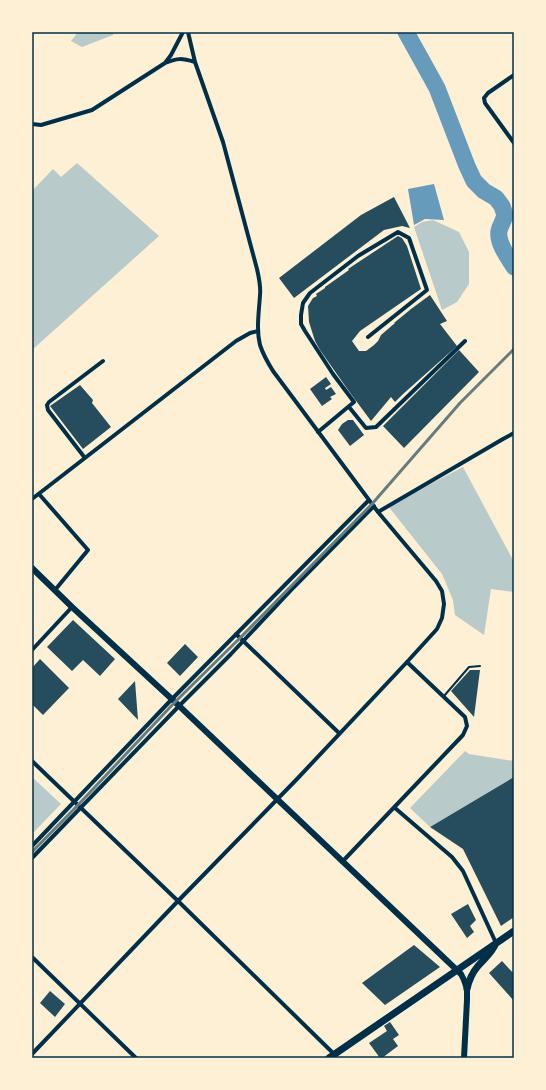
<svg xmlns="http://www.w3.org/2000/svg" width="546" height="1090" font-family="Arial,sans-serif">
  <style>
    .green { fill: #b9caca }
    .water { fill: #669bbc }
    .lines { fill: none; stroke-linecap: round; stroke-linejoin: round }
    .river { stroke: #669bbc; stroke-width: 17 }
    .building { fill: #264d5e }
    .service { stroke: #003049; stroke-width: 2 }
    .minor { stroke: #003049; stroke-width: 4 }
    .secondary { stroke: #003049; stroke-width: 6 }
    .primary { stroke: #003049; stroke-width: 7 }
    .rail { stroke: #657d81; stroke-width: 3 }
    .neatline { fill: none; stroke: #003049; stroke-width: 1.5 }
  </style>
  <rect width="100%" height="100%" fill="#fdf0d5"/>
  <path class="green" d="M78,32h36l-1,3 -31,12 -11,-6z
    M77,163l82,73 -127,114v-159l21,-22 8,8z
    M433,220l26,12 10,20v32l-12,18 -15,8 -28,-83 8,-5z
    M463,467l51,95v30l-23,-3 -7,46 -29,-20 -2,-15 -11,-26 -54,-68z
    M465,751l4,3 45,7v16l-84,50 -20,-19z
    M32,777l29,27 -29,30z"/>
  <path class="water" d="M434,184l10,36 -19,-1 -11,6 -6,-36z"/>
  <g class="lines">
    <path class="river" d="M406,32l31,56 30,78 7,15 10,10 12,7 6,8 3,9c-1,5 -5,11 -6,16 -2,12 9,26 15,36"/>
  </g>
  <path class="building" d="M394,197l16,31 -8,-2 -18,4 -90,68 -15,-20 82,-63z
    M398,236l4,2 5,8 14,43 -61,42 -8,10 7,10h7l8,-6 4,-4 3,-6 14,-12h-1l17,-14 19,-14 17,26 -7,3 17,22 -55,49 -6,-7 6,7 -7,7 -4,-5 -20,24 -23,-31 -28,-40 -5,-9 -6,-19 -1,-16 5,-8 4,-2 -1,-2 9,-6v-1l24,-17 -1,-1z
    M459,350l20,22 -75,76 -21,-22z
    M326,377l5,7 -6,4 1,2 5,-3 5,7 -6,3 2,2 -10,7 -12,-17z
    M80,385l13,15 -1,3 19,24 -28,22 -33,-43z
    M348,420h5l11,15 -14,11 -12,-16 4,-6z
    M73,620l42,39 -15,17 -17,-16 -11,11 -25,-24z
    M185,644l13,13 -18,19 -13,-13z
    M40,659l29,29 -26,27 -11,-11v-36z
    M470,670h10l-6,47 -23,-26z
    M135,681l3,39 -20,-21z
    M514,777v140l-13,9 -38,-77 -33,-22z
    M468,904l8,16 -6,6 4,6 -7,6 -16,-24z
    M414,945l26,22 -55,38 -23,-22z
    M502,961l12,13v27l-25,-28z
    M50,991l15,13 -10,13 -15,-14z
    M390,1022l9,13 -6,4 5,7 -16,12h-2l-11,-15 18,-12 -3,-5z"/>
  <g class="lines">
    <path class="service" d="M444,696l25,-29 11,-1"/>
    <path class="minor" d="M165,63l6,-8 12,-23
      M514,75l-26,18 -4,5 1,5 29,40
      M32,124l9,1 51,-15 73,-47c13,-5 16,-5 30,-1
      M349,407l17,21 10,-1 89,-86
      M318,432l36,-30 -21,-28 -28,-43 -4,-7v-9l2,-12 7,-10 48,-37 40,-24 11,6 18,52 -59,47
      M85,458l-37,-48 -1,-5 2,-3 54,-41
      M39,494l49,56 -33,40
      M32,499l204,-158 14,-8 8,-2
      M378,512l125,-73 11,-6
      M236,634l103,99
      M32,650l40,-43
      M32,761l146,140 156,153
      M395,808l57,49 11,14 33,72
      M32,846l140,-147 197,-199
      M32,858l147,-152 52,-52 63,-67 80,-81
      M342,862l121,-127 4,-9 -2,-9 -58,-55
      M32,957l104,101
      M32,1054l146,-153 119,-122 110,-117 30,-33 5,-11 2,-14 -2,-13 -6,-10 -58,-69 -105,-141c-5,-8 -10,-17 -13,-26 -4,-16 -1,-33 0,-50 1,-9 -1,-17 -3,-26l-34,-127 -28,-80 -7,-30"/>
    <path class="secondary" d="M32,568l40,39 103,95 286,272 3,6 3,9v11l-3,58"/>
    <path class="primary" d="M467,989c2,-9 5,-16 11,-23 7,-8 14,-13 18,-23
      M329,1058l185,-127"/>
    <path class="rail" d="M32,852l46,-47 97,-103 65,-64 132,-134 88,-101 54,-54"/>
  </g>
  <rect width="546" height="1090" fill="none" stroke="#fdf0d5" stroke-width="66"/>
  <rect x="33" y="33" width="480" height="1024" class="neatline"/>
</svg>
